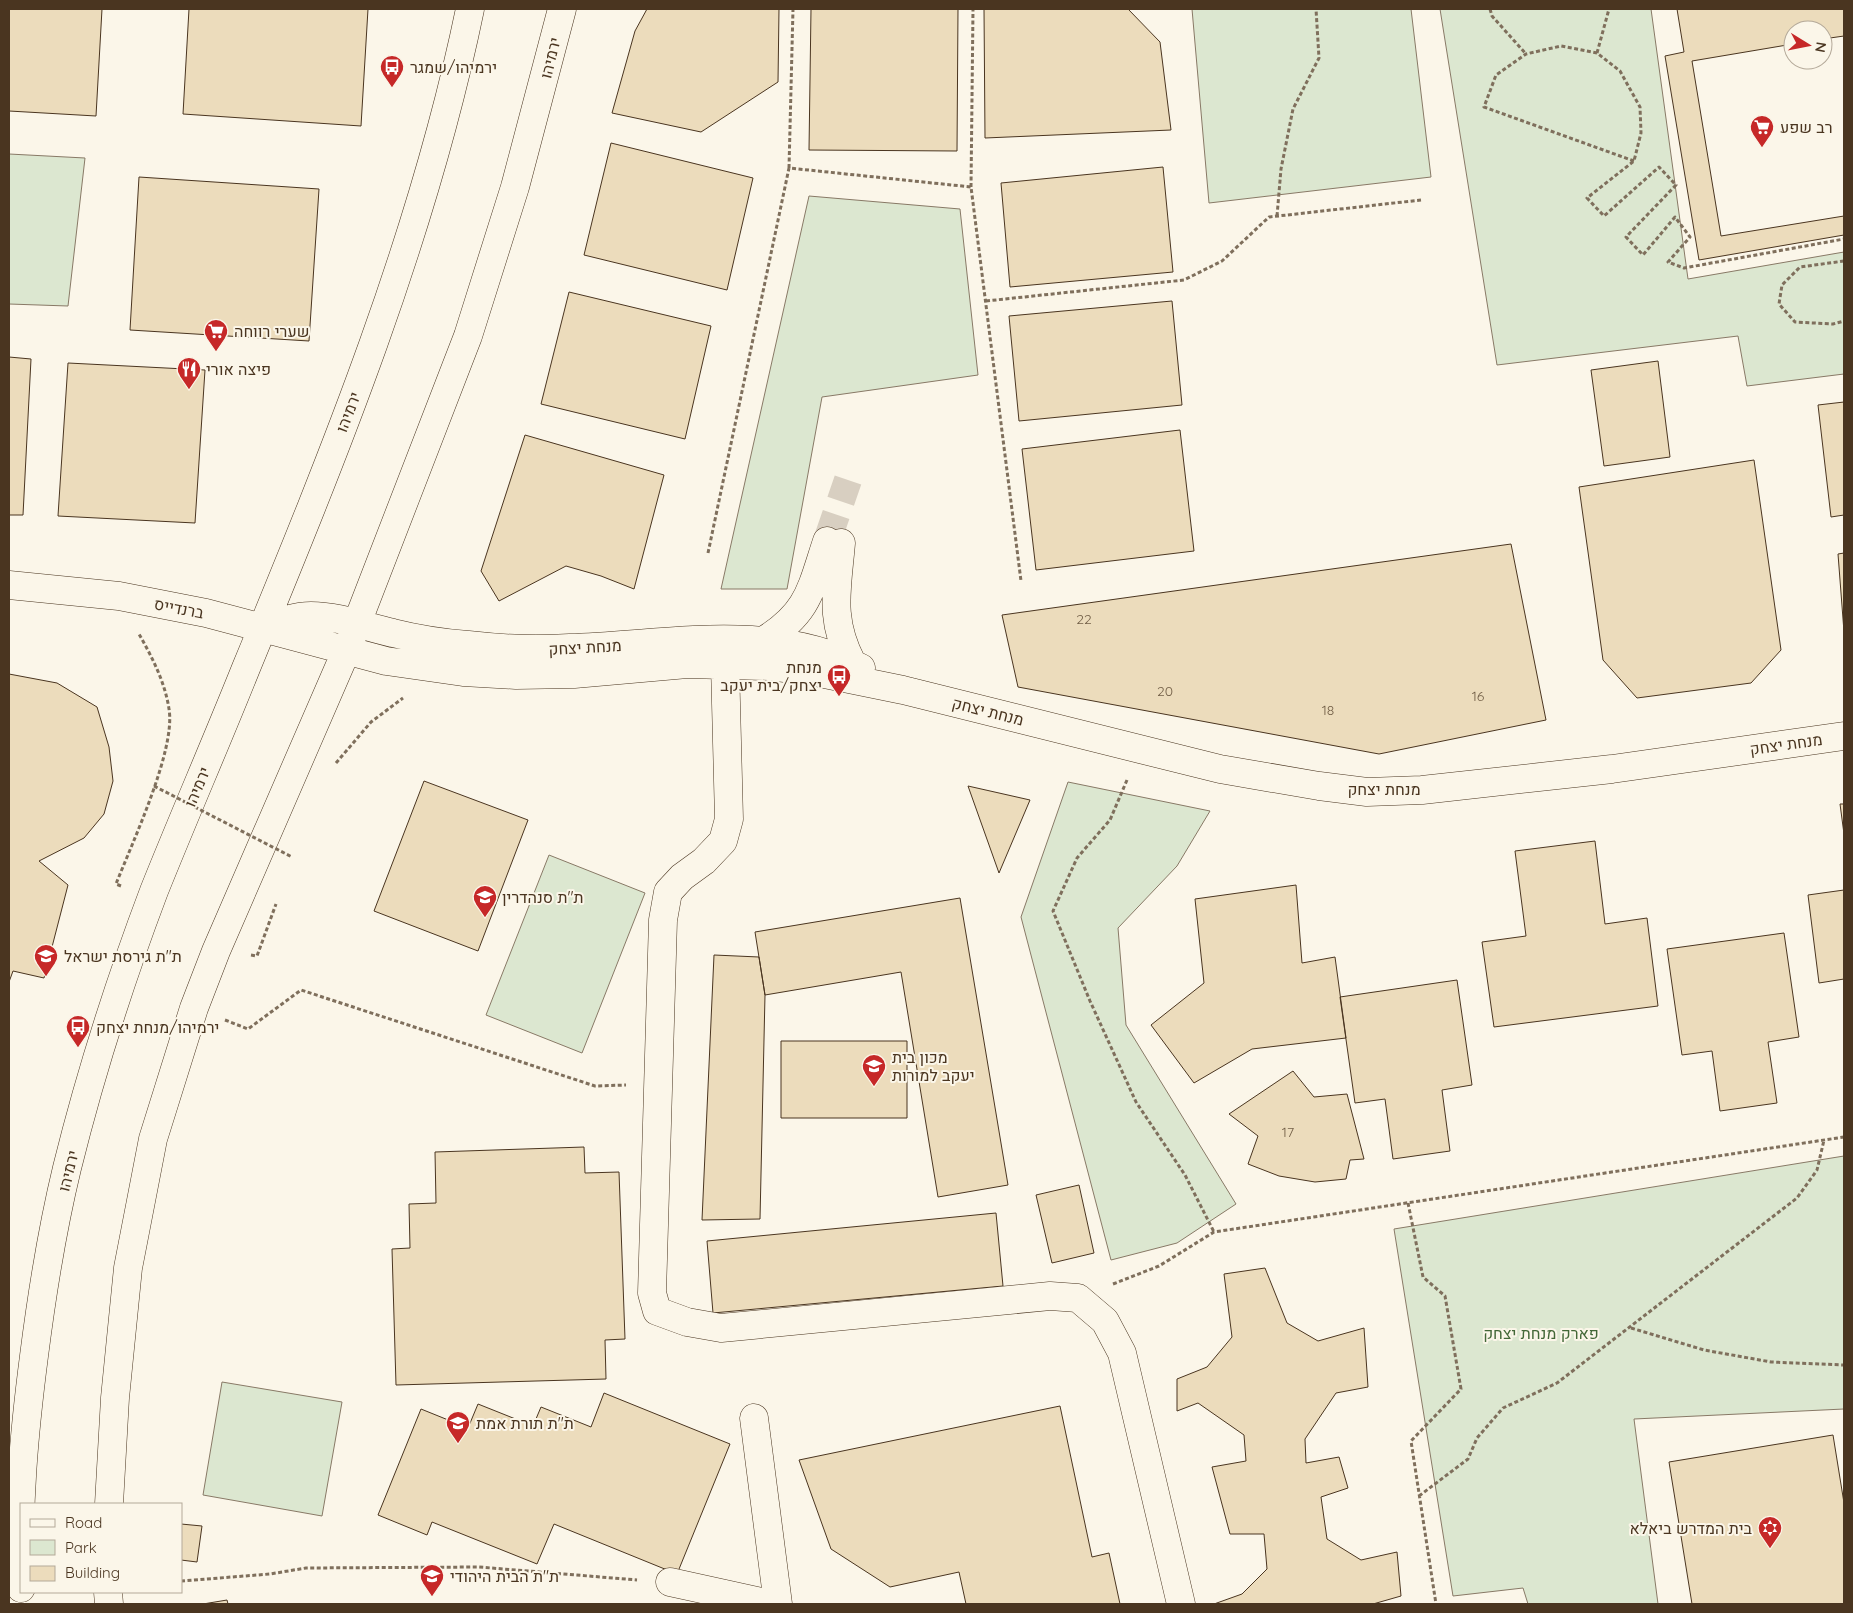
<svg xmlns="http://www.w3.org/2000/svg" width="1853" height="1613" font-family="Quicksand,Heebo,sans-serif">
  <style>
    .green { fill: #dce7d0; stroke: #887966 }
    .building { fill: #ecdcbc; stroke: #4a3520; fill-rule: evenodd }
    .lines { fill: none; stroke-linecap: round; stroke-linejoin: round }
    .minor-tunnel { stroke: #d8cfc1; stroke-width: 28; stroke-dasharray: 28 14; stroke-linecap: butt }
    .minor-casing { stroke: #4a3520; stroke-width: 29 }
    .path { stroke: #7f6f5c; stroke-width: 3; stroke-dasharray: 4 2.5; stroke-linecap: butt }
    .minor { stroke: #fbf6e9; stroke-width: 28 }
    .path-bridge { stroke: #7f6f5c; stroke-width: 3; stroke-dasharray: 4 2.5; stroke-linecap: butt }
    .labels { text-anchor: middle; stroke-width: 4; stroke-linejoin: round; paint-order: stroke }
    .number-label { font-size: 14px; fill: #725f47 }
    .street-label { font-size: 16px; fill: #4a3520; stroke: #fbf6e9 }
    .poi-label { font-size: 16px; fill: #4a3520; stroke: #fbf6e9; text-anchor: start }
    .park-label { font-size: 16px; fill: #436837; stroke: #fbf6e9 }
  </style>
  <rect width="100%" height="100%" fill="#fbf6e9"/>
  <path class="green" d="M1192,9h219l20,168 -222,26z
    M1440,9h211l37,270 156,-27v122l-97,12 -9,-50 -241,29z
    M9,154l76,4 -17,148 -59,-2z
    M809,196l151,13 18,166 -156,22 -35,192h-66z
    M1068,782l142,29 -33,55 -59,62 8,97 110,179 -59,39 -66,17 -90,-343z
    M549,855l96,38 -63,160 -96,-38z
    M1844,1156v253l-210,10 24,185h-130l-5,-16 -70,8 -59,-367z
    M222,1382l120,20 -20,114 -119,-21z"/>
  <path class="building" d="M9,9h93l-6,107 -87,-5z
    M189,9h179l-7,117 -178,-12z
    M647,9h132l-1,73 -77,50 -89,-19 23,-82z
    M811,9h147l-1,142 -148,-1z
    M984,9h144l32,33 11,88 -186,8z
    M1677,9h167v226l-145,25 -34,-204 19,-4zM1793,30h30v30h-30z
    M1844,36v180l-123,20 -29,-175 101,-17v16h30v-21z
    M611,143l142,35 -26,112 -143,-35z
    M1163,167l10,105 -163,15 -9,-104z
    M139,177l180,12 -10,152 -179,-11z
    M569,292l142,34 -26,113 -144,-35z
    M1172,301l10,104 -163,16 -10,-105z
    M9,357l22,2 -8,156h-14z
    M1658,361l12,96 -66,9 -13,-96z
    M68,363l137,7 -10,153 -137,-7z
    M1844,402v113l-13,2 -13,-112z
    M1180,430l14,121 -158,19 -14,-121z
    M525,435l139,40 -30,114 -33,-13 -35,-10 -67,35 -18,-30z
    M1754,460l27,190 -30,33 -114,15 -34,-38 -24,-173z
    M1511,544l35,176 -167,34 -361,-67 -16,-72z
    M1844,553v79l-6,-78z
    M9,674l48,9 40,24 12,40 4,34 -9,33 -20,24 -45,23 29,24 -24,93 -31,-7 -4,11z
    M424,781l104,39 -50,131 -104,-40z
    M968,786l62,14 -31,73z
    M1840,804h4v30z
    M1595,841l10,83 42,-6 11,88 -164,21 -12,-85 44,-6 -11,-85z
    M1296,885l6,78 33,-6 11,81 -94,11 -58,34 -43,-58 53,-42 -9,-84z
    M1844,890v89l-25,4 -11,-88z
    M960,898l48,287 -70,12 -37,-225 -136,23 -10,-63z
    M1784,933l15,104 -31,5 9,61 -57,8 -8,-60 -30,4 -15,-106z
    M714,955l45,2 6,38 -5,224 -58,1z
    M1457,980l15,105 -30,5 8,61 -57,8 -8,-60 -30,4 -15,-106z
    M781,1041h126v77h-126z
    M1293,1071l21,26 33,-3 17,65 -14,1 -4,19 -31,3 -36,-6 -31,-12 10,-28 -29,-22z
    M584,1147l1,26 34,-1 6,167 -20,1 1,39 -210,6 -4,-136 18,-1 -1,-44 27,-1 -1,-51z
    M1079,1185l15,68 -42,10 -16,-68z
    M996,1213l7,73 -290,27 -6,-72z
    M1265,1268l22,55 31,18 46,-13 4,59 -32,6 -31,46 1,24 33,-6 9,31 -27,9 6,42 34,21 36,-8 4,44 -28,8h-159l28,-10 25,-25 -3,-35h-34l-18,-67 34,-6 -2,-26 -46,-32 -21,8v-32l30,-12 25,-30 -8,-63z
    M604,1393l126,51 -53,130 -123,-50 -17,40 -105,-42 -5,13 -49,-20 43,-106 47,19 10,-24 55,22 8,-19 50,20z
    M1060,1406l32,151 17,-4 11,51h-154l-7,-32 -69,15 -59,-38 -32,-89z
    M1833,1435l11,68v101h-152l-23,-142z
    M181,1524l21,2 -5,36 -16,-2z
    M227,1600l1,4h-25z"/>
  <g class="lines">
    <path class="minor-tunnel" d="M827,541l21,-61"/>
    <g class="minor-casing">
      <path id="minor" d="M841,543c-4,47 -12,76 11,120
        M9,585l110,11 87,17 180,48 77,11 53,3 58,-1 113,-10 81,2 42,5 93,19 317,79 99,17 48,6 55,-2 190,-21 232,-33
        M264,627c15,-5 31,-11 47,-11 28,0 55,11 82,17 24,6 50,10 75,12 34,4 68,5 102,3 96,-3 202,-27 291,20
        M763,641c46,-28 48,-52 64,-100
        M725,664l4,155 -6,22 -19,20 -22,16 -14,15 -5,28 -11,373 5,18 30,11 34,6 329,-32 28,2 27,23 17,32 59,251
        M754,1418l24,186
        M109,1504l6,-106 13,-130 25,-129 41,-131 22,-57 131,-302 121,-313 47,-149 47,-178
        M670,1582l101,22
        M21,1588c-4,-78 3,-155 13,-232 8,-63 18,-126 33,-188 23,-93 53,-187 87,-277 30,-75 62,-148 92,-223 88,-214 177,-431 224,-659
        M108,1592l1,12"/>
    </g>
    <path class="path" d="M1490,9l2,7 34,38
      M1597,53l12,-44
      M1634,161l-150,-54 12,-32 30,-21 35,-8 36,7 23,18 20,36 1,26 -7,28 -47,37 17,18 55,-49 17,18 -50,52 17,18 32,-38 15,20 -22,25 16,6 160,-29
      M789,168l4,-159
      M971,187l2,-178
      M1277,216l4,-47 12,-60 26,-51 -3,-49
      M1844,261l-44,6 -18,18 -3,19 16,18 38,2 11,-3
      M986,301l198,-21 38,-19 47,-44 152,-17
      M708,553l81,-385 182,19 50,394
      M336,763l35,-41 32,-24
      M1127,780l-17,40 -33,38 -24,53 37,90 46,101 49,73 29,57
      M121,886l-5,-2c16,-41 60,-134 53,-175 -4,-27 -17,-52 -30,-75
      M251,955l6,1 19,-52
      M225,1020l23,9 53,-39 294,96 31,-1
      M1408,1203l15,74 22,19 16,93 -50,52 25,163
      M1113,1284l46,-18 55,-34 630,-95
      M1631,1328l73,22 67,12 73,3
      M1419,1496l49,-37 9,-21 26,-30 54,-25 240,-185 20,-28 7,-30
      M181,1581l89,-7 36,-6 173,-1 158,13"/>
    <use href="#minor" class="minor"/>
    <path class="path-bridge" d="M154,786l138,71"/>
  </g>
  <defs>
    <g id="bus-pin" transform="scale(1.25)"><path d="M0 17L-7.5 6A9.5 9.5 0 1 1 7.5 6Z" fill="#c62828" stroke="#fbf6e9"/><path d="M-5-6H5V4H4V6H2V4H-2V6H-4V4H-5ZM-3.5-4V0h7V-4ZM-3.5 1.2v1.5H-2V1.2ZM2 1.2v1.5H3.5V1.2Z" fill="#fff"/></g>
    <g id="supermarket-pin" transform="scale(1.25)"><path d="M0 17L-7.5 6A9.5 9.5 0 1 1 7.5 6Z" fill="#c62828" stroke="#fbf6e9"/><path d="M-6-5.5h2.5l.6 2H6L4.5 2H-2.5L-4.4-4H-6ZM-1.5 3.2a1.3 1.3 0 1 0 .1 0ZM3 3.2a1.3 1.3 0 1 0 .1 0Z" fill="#fff"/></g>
    <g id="restaurant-pin" transform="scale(1.25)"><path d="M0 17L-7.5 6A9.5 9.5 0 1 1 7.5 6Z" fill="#c62828" stroke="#fbf6e9"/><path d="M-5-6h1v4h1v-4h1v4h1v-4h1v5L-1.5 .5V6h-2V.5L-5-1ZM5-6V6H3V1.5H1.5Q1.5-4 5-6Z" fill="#fff"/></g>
    <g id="school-pin" transform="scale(1.25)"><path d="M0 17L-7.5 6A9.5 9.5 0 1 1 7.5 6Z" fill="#c62828" stroke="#fbf6e9"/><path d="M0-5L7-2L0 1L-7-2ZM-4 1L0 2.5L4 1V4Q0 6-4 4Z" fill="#fff"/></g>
    <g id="university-pin" transform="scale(1.25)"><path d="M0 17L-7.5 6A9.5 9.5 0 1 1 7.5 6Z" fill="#c62828" stroke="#fbf6e9"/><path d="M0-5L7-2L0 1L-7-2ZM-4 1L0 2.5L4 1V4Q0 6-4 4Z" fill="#fff"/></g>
    <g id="synagogue-pin" transform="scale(1.25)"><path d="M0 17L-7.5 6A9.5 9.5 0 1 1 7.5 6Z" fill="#c62828" stroke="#fbf6e9"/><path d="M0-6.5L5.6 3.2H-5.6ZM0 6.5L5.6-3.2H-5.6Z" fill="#fff"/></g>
  </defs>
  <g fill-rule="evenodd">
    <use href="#bus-pin" x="392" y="67"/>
    <use href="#supermarket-pin" x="1762" y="127"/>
    <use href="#supermarket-pin" x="216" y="331"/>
    <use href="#restaurant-pin" x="189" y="369"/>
    <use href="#bus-pin" x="839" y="676"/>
    <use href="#school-pin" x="485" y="897"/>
    <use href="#school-pin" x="46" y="956"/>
    <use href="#bus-pin" x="78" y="1027"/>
    <use href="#university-pin" x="874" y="1066"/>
    <use href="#school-pin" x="458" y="1423"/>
    <use href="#synagogue-pin" x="1770" y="1528"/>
    <use href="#school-pin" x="432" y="1576"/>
  </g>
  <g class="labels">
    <g class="number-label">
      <text x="1084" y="624">22</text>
      <text x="1165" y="696">20</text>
      <text x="1478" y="701">16</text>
      <text x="1328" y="715">18</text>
      <text x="1288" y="1137">17</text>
    </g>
    <g class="street-label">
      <text transform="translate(550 58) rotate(-76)" y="6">ירמיהו</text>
      <text transform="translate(348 412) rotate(-69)" y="6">ירמיהו</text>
      <text transform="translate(179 608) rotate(11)" y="6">ברנדייס</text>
      <text transform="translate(585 647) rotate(-3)" y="6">מנחת יצחק</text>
      <text transform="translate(988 711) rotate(14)" y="6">מנחת יצחק</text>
      <text transform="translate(1786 744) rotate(-8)" y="6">מנחת יצחק</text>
      <text transform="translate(197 787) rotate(-67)" y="6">ירמיהו</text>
      <text x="1384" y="795">מנחת יצחק</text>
      <text transform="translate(68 1171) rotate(-76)" y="6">ירמיהו</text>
    </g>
    <g class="poi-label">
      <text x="410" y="73">ירמיהו/שמגר</text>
      <text x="1780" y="133">רב שפע</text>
      <text x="234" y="337">שערי רווחה</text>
      <text x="206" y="375">פיצה אורי</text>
      <text x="822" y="673" text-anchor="end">מנחת<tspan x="822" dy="18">יצחק/בית יעקב</tspan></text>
      <text x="502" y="903">ת"ת סנהדרין</text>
      <text x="64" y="962">ת"ת גירסת ישראל</text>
      <text x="96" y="1033">ירמיהו/מנחת יצחק</text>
      <text x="892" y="1063">מכון בית<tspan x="892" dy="18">יעקב למורות</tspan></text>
      <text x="476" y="1429">ת"ת תורת אמת</text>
      <text x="1752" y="1534" text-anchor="end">בית המדרש ביאלא</text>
      <text x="450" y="1582">ת"ת הבית היהודי</text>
    </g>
    <g class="park-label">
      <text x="1541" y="1339">פארק מנחת יצחק</text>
    </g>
  </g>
  <rect width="1853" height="1613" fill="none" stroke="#4a3520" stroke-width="20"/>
  <rect x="20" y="1503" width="162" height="90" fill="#fbf6e9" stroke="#b4a999"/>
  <rect x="30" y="1519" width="25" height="8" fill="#fbf6e9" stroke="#b4a999"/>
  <text x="65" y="1528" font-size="15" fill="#4a3520">Road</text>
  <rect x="30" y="1540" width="25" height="15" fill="#dce7d0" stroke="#b4a999"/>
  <text x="65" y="1553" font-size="15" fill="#4a3520">Park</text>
  <rect x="30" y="1566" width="25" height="15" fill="#ecdcbc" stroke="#b4a999"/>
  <text x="65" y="1578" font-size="15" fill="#4a3520">Building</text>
  <g transform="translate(1808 45) rotate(100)"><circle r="24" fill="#fbf6e9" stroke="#b4a999"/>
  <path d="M0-4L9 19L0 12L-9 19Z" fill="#c62828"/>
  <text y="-8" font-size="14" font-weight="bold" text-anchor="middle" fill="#4a3520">N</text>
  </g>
</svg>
